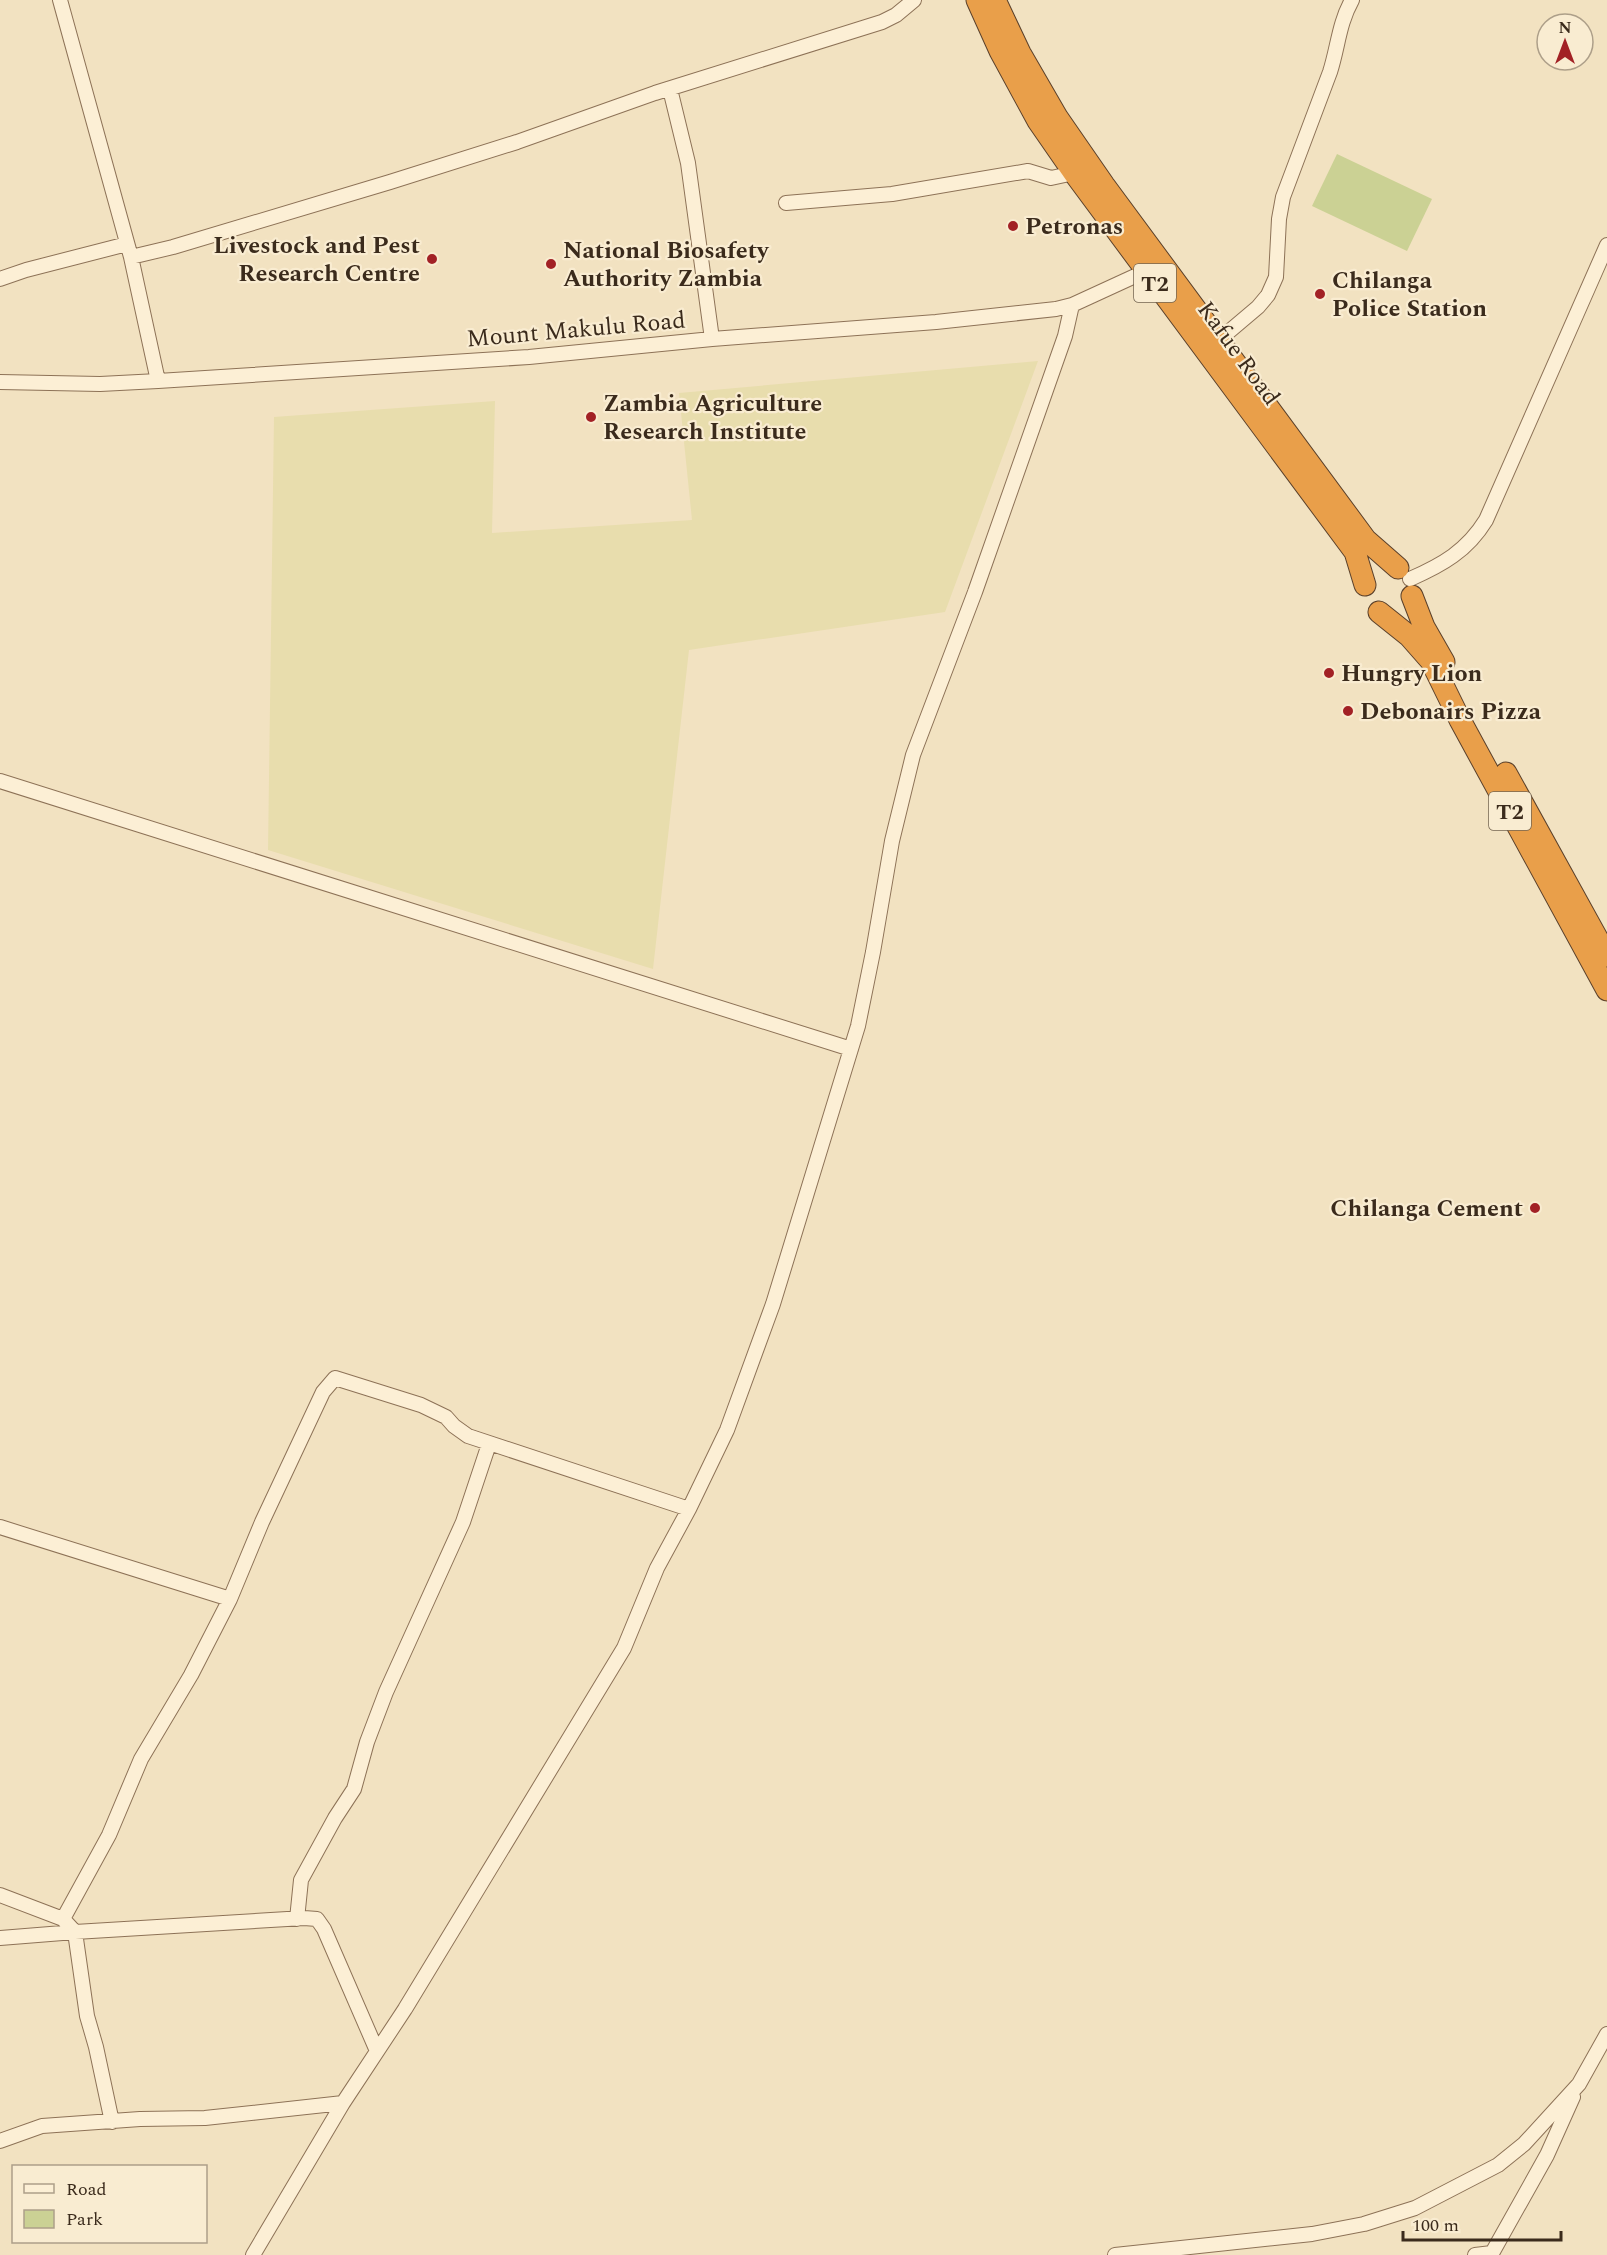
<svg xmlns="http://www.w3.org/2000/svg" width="1607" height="2255" font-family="Spectral,serif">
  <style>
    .farmland { fill: #e8ddad }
    .green { fill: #cbd194 }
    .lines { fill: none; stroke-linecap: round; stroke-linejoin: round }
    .minor-casing { stroke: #8d7257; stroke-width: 16 }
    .highway-casing { stroke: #5a402b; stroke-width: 23 }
    .minor { stroke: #fcefd5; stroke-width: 14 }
    .highway { stroke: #e99f4a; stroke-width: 21 }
    .poi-dot { fill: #a22125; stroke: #f9ecd1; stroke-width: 2 }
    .labels { text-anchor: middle; stroke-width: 4.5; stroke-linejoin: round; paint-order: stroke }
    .shield { fill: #f9ecd1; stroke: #746552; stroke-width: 1.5 }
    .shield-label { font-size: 22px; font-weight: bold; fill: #3b2b1c }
    .poi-label { font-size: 24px; font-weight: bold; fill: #3b2b1c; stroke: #f9ecd1; text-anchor: start }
    .street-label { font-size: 24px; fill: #3b2b1c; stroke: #f9ecd1 }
  </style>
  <rect width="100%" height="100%" fill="#f2e2c1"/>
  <path class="farmland" d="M1038,361l-93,251 -256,38 -36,319 -385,-119 6,-433 221,-16 -3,132 200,-13 -13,-127z"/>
  <path class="green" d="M1337,154l95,45 -25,52 -95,-45z"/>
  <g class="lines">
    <g class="minor-casing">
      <path id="minor" d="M60,0l71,257 27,124
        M670,89l18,74 24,176
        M786,203l106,-9 136,-23 23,7 23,-5
        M131,257l42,-10 217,-65 127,-40 138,-49 227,-71 14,-7 18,-15
        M0,279l26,-9 101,-26
        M1219,340l39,-33 10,-12 8,-18 3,-58 4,-22 47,-125c8,-25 9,-49 22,-72
        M0,382l100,2 58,-3 371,-24 183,-18 224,-17 120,-13 16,-4 74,-34
        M1410,579c32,-14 57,-28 76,-59l121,-275
        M0,781l851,268
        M0,1527l230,72
        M0,1895l63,24
        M297,1919l4,-39 34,-62 19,-29 13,-47 19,-50 77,-170 26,-78
        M0,1938l75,-6 12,84 9,31 16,75
        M377,2051l-53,-122 -7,-10 -13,-1 -229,14 -12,-13 46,-84 32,-76 50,-84 39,-76 32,-77 61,-130 12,-14 86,27 25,12 8,9 14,10 221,73
        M0,2141l42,-15 98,-7 65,-1 138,-15
        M253,2255l90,-152 62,-94 219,-361 33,-80 32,-59 38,-79 46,-126 85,-278 15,-74 19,-111 21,-86 62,-163 90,-256 7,-31
        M1115,2255l197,-21 52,-10 51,-16 83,-43 26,-21 55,-60 28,-50
        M1475,2255l17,-2
        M1491,2255l56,-100 26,-58"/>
    </g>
    <g class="highway-casing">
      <path id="highway" d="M977,0l23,51 38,70 36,52 281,379 10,33
        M995,0l25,53 37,64 47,68 262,355 32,28
        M1412,596l12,31 20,35
        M1379,612l30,24 22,25 29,59 147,270
        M1506,773l101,183"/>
    </g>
    <use href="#minor" class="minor"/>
    <use href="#highway" class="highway"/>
  </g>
  <g class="poi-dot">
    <circle cx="1013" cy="226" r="6"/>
    <circle cx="432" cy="259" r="6"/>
    <circle cx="551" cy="264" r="6"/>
    <circle cx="1320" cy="294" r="6"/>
    <circle cx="591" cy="417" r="6"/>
    <circle cx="1329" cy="673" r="6"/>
    <circle cx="1348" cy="711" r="6"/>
    <circle cx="1535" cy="1208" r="6"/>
  </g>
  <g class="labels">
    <g class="shield">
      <rect x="1134" y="264" width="42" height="38" rx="4.5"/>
      <rect x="1489" y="792" width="42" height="38" rx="4.5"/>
    </g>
    <g class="shield-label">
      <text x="1155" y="291">T2</text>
      <text x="1510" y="819">T2</text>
    </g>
    <g class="poi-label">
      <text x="1025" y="234">Petronas</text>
      <text x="420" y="253" text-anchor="end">Livestock and Pest<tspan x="420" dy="28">Research Centre</tspan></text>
      <text x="563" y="258">National Biosafety<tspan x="563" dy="28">Authority Zambia</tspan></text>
      <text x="1332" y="288">Chilanga<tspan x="1332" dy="28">Police Station</tspan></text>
      <text x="603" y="411">Zambia Agriculture<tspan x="603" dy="28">Research Institute</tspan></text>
      <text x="1341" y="681">Hungry Lion</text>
      <text x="1360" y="719">Debonairs Pizza</text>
      <text x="1523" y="1216" text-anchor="end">Chilanga Cement</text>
    </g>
    <g class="street-label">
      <text transform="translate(576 329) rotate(-5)" y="8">Mount Makulu Road</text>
      <text transform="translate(1239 353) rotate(54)" y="8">Kafue Road</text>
    </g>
  </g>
  <rect x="12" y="2165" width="195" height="78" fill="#f9ecd1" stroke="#ad9f89" stroke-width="1.5"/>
  <rect x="24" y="2184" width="30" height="9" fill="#fcefd5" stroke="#ad9f89" stroke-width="1.5"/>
  <text x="66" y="2195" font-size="18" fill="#3b2b1c">Road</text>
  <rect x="24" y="2210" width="30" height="18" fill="#cbd194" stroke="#ad9f89" stroke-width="1.5"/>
  <text x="66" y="2225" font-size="18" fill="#3b2b1c">Park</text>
  <g transform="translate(1565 42)"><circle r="28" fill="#f9ecd1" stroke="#ad9f89" stroke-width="1.5"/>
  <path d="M0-4.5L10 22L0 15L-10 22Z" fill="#a22125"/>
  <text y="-9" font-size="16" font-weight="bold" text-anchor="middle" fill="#3b2b1c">N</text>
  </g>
  <path d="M1403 2231v9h158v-9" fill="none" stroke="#3b2b1c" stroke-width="3"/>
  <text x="1412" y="2231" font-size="18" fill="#3b2b1c" stroke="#f9ecd1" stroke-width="4.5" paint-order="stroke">100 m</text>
</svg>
